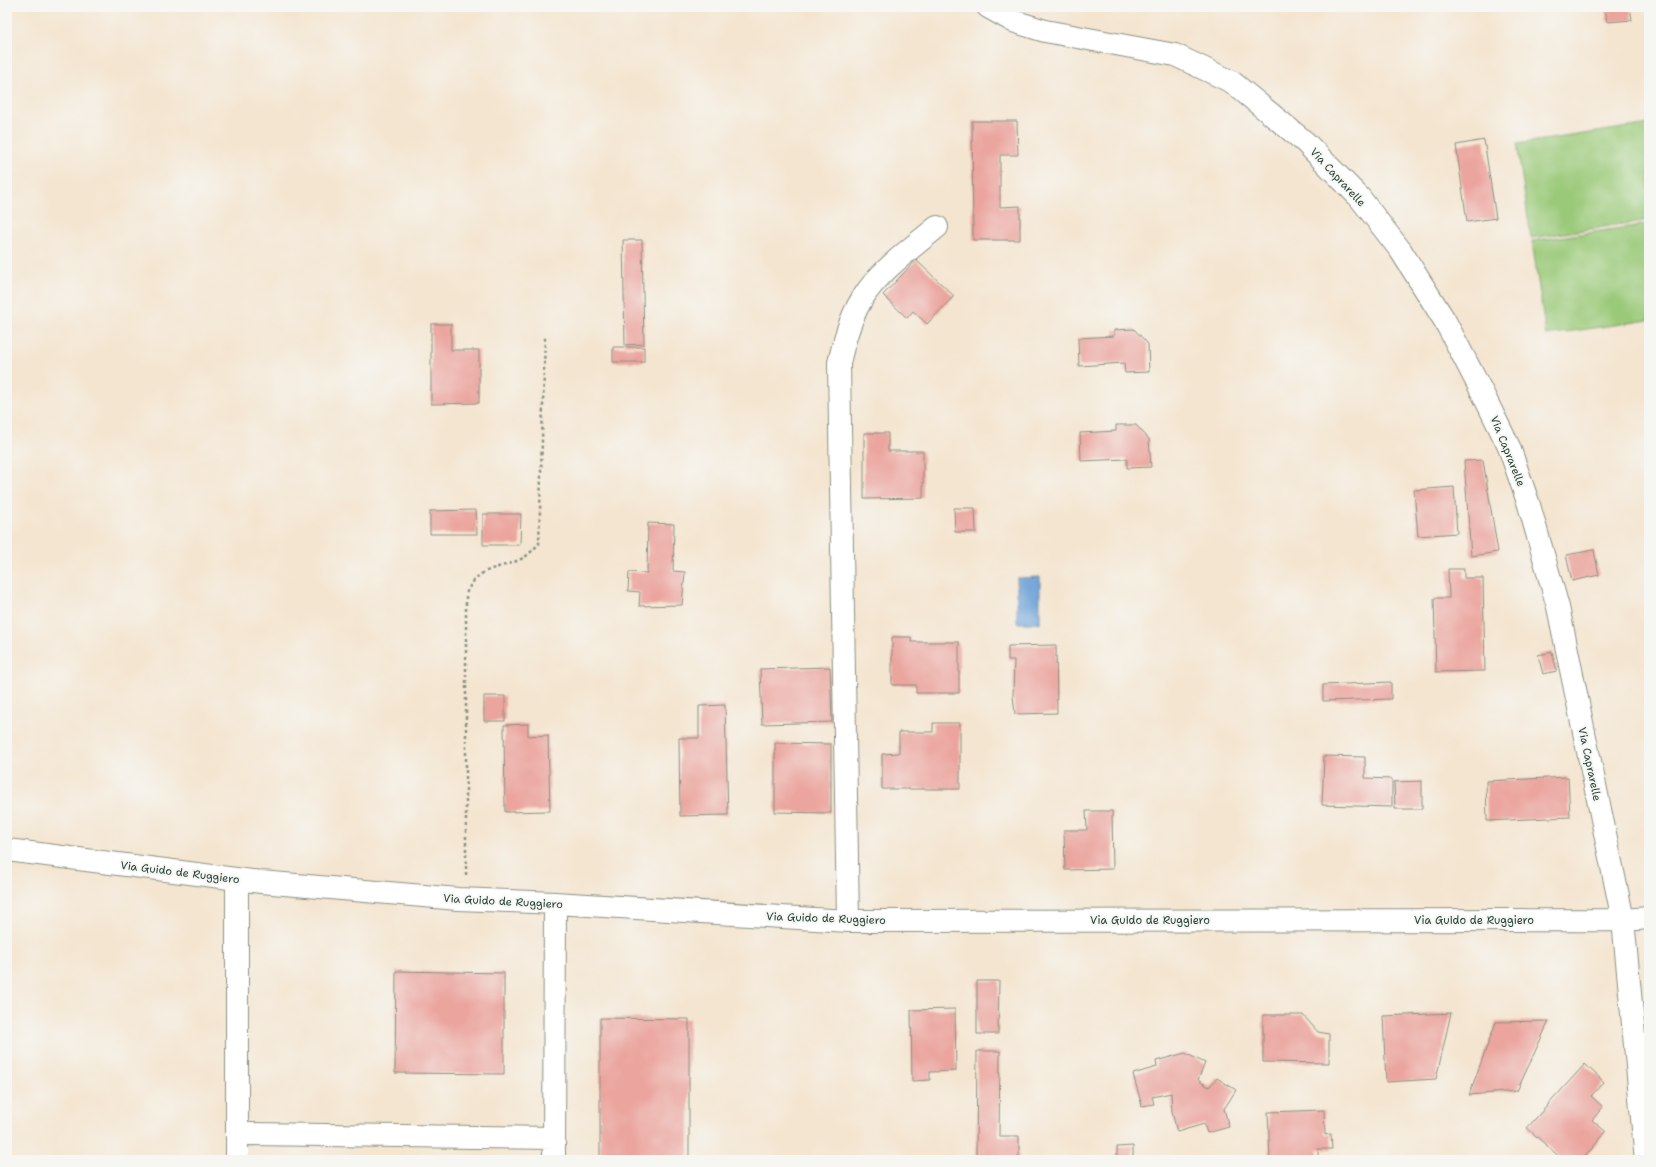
<svg xmlns="http://www.w3.org/2000/svg" width="1656" height="1167" font-family="'Shantell Sans',sans-serif">
  <style>
    .green { fill: #9ac978; stroke: #5c8356 }
    .water { fill: #699fd6; stroke: #446e85 }
    .building { fill: #eba49e }
    .lines { fill: none; stroke-linecap: round; stroke-linejoin: round }
    .minor-casing { stroke: #8a9182; stroke-width: 24 }
    .path { stroke: #8a9182; stroke-width: 2.5; stroke-dasharray: 3 3; stroke-linecap: butt }
    .minor { stroke: #fff; stroke-width: 22 }
    .labels { text-anchor: middle; stroke-width: 4; stroke-linejoin: round; paint-order: stroke }
    .street-label { font-size: 11px; fill: #1f3d34; stroke: #f6f6f2 }
  </style>
  <rect width="100%" height="100%" fill="#f6f6f2"/>
  <filter id="ink" filterUnits="userSpaceOnUse"><feTurbulence type="fractalNoise" baseFrequency=".025" numOctaves="2"/><feDisplacementMap in="SourceGraphic" scale="8" xChannelSelector="R" yChannelSelector="G"/><feConvolveMatrix kernelMatrix="1 2 1 2 8 2 1 2 1" color-interpolation-filters="sRGB"/></filter>
  <filter id="wash" filterUnits="userSpaceOnUse"><feTurbulence type="fractalNoise" baseFrequency=".012" numOctaves="4" result="noise"/><feDisplacementMap in="SourceGraphic" scale="16" xChannelSelector="R" yChannelSelector="G"/><feGaussianBlur stdDeviation="0.9" result="paint"/><feColorMatrix in="noise" values="0 0 0 0 0 0 0 0 0 0 0 0 0 0 0 0 0 1.4 0 .05"/><feComposite in="paint" operator="in"/></filter>
  <g filter="url(#wash)">
    <rect width="100%" height="100%" fill="#f4e5d0"/>
    <path class="green" d="M1649,124v96l-118,18 -14,-94z
      M1649,224v96l-103,15 -14,-94z"/>
    <path class="water" d="M1040,577v46h-23v-45z"/>
    <g id="blocks">
      <path class="building" d="M1605,7h25l2,13 -25,2z
        M972,121h45l1,34h-18v52l20,-1v34h-47z
        M1484,140l12,78 -29,4 -11,-77z
        M623,240h19l2,104 -19,1z
        M916,260l38,36 -27,28 -14,-13 -6,7 -24,-23z
        M431,324h20v26h28v53l-48,1z
        M1134,329l14,15 1,28 -24,1 -1,-10 -45,3 -1,-28 36,-2v-6z
        M613,347h31v15h-31z
        M1116,425h20l13,14 2,28 -24,1v-9l-46,2 -1,-28 36,-2z
        M864,433h24v18h35v47l-59,1z
        M1483,460l15,92 -27,4 -7,-95z
        M1454,487l3,46 -39,3 -4,-46z
        M954,508h21l1,24h-21z
        M476,510l1,24h-47v-23z
        M483,514h38l-1,31h-37z
        M648,523l26,1 -1,47 12,1 -3,33 -43,1 1,-14 -12,-1 1,-19 18,1z
        M1594,550l5,25 -27,6 -6,-26z
        M1448,569h16v9h19l2,93 -49,1 -2,-74h15z
        M892,637h19v5h48v51h-43v-8h-24z
        M1056,645l1,68 -42,1 -2,-18 1,-36h-6v-14z
        M1552,652l5,19 -14,3 -5,-19z
        M830,667l2,55 -70,2 -2,-55z
        M1391,682v17l-68,2v-16z
        M484,696h21v25h-21z
        M725,705l3,110 -48,1 -1,-78h20v-32z
        M933,723h27v66h-78v-35l17,-1v-21h34z
        M528,724v12l20,-1 2,76 -45,1 -1,-87z
        M775,743l56,1v69l-56,-1z
        M1324,756l41,1v21l27,1v28l-70,-2z
        M1568,777l2,40 -83,4 -1,-40z
        M1422,781v28h-27l-1,-27z
        M1086,811h26l1,58 -48,1 -1,-40h23z
        M396,971l108,2v101l-109,-1z
        M977,981h22l-1,53h-21z
        M955,1009l1,62 -26,1v8l-18,1 -1,-71z
        M1451,1013l-15,66 -50,3 -3,-66z
        M1263,1015h40l15,17 11,2v29l-66,-1z
        M600,1018l89,1v141h-89z
        M1549,1021l-32,70 -48,4 27,-73z
        M977,1051h23l-1,85h20v24h-43z
        M1185,1053l20,10 -7,17 11,7 8,-9 19,12 -12,19 5,18 -22,6 -3,-9 -27,8 -5,-20 -1,-19 -19,4 2,7 -12,2 -9,-32 24,-7 -1,-6z
        M1585,1064l19,18 -13,14 12,11 -11,13 14,12 -24,28h-19l-36,-32z
        M1324,1110l1,25 6,-1 1,15h-14v11h-48l-2,-48z
        M1133,1146v14h-16v-13z"/>
    </g>
  </g>
  <g filter="url(#ink)">
    <use href="#blocks" fill-opacity="0" stroke="#8a9182" stroke-width="1"/>
    <g class="lines">
      <g class="minor-casing">
        <path id="minor" d="M988,7l25,14 32,10 130,24 57,27 73,60 55,56 41,53 44,70 38,73 26,53 20,58 29,102 65,313 23,240
          M7,850l254,32 197,17 97,4 293,18 775,-1 26,-2
          M848,921l-9,-558c5,-22 11,-45 23,-64 16,-27 51,-52 75,-72
          M249,1134l305,4
          M237,1160v-281
          M554,1160l1,-257"/>
      </g>
      <path class="path" d="M466,875v-281c13,-30 32,-23 57,-36 6,-3 11,-10 16,-14l6,-208"/>
      <use href="#minor" class="minor"/>
    </g>
  </g>
  <g class="labels">
    <g class="street-label">
      <text transform="translate(1338 177) rotate(47)" y="4">Via Caprarelle</text>
      <text transform="translate(1508 451) rotate(68)" y="4">Via Caprarelle</text>
      <text transform="translate(1590 764) rotate(78)" y="4">Via Caprarelle</text>
      <text transform="translate(180 872) rotate(7)" y="4">Via Guido de Ruggiero</text>
      <text transform="translate(503 901) rotate(3)" y="4">Via Guido de Ruggiero</text>
      <text transform="translate(826 918) rotate(2)" y="4">Via Guido de Ruggiero</text>
      <text x="1150" y="924">Via Guido de Ruggiero</text>
      <text x="1474" y="924">Via Guido de Ruggiero</text>
    </g>
  </g>
  <rect width="1656" height="1167" fill="none" stroke="#f6f6f2" stroke-width="24"/>
</svg>
